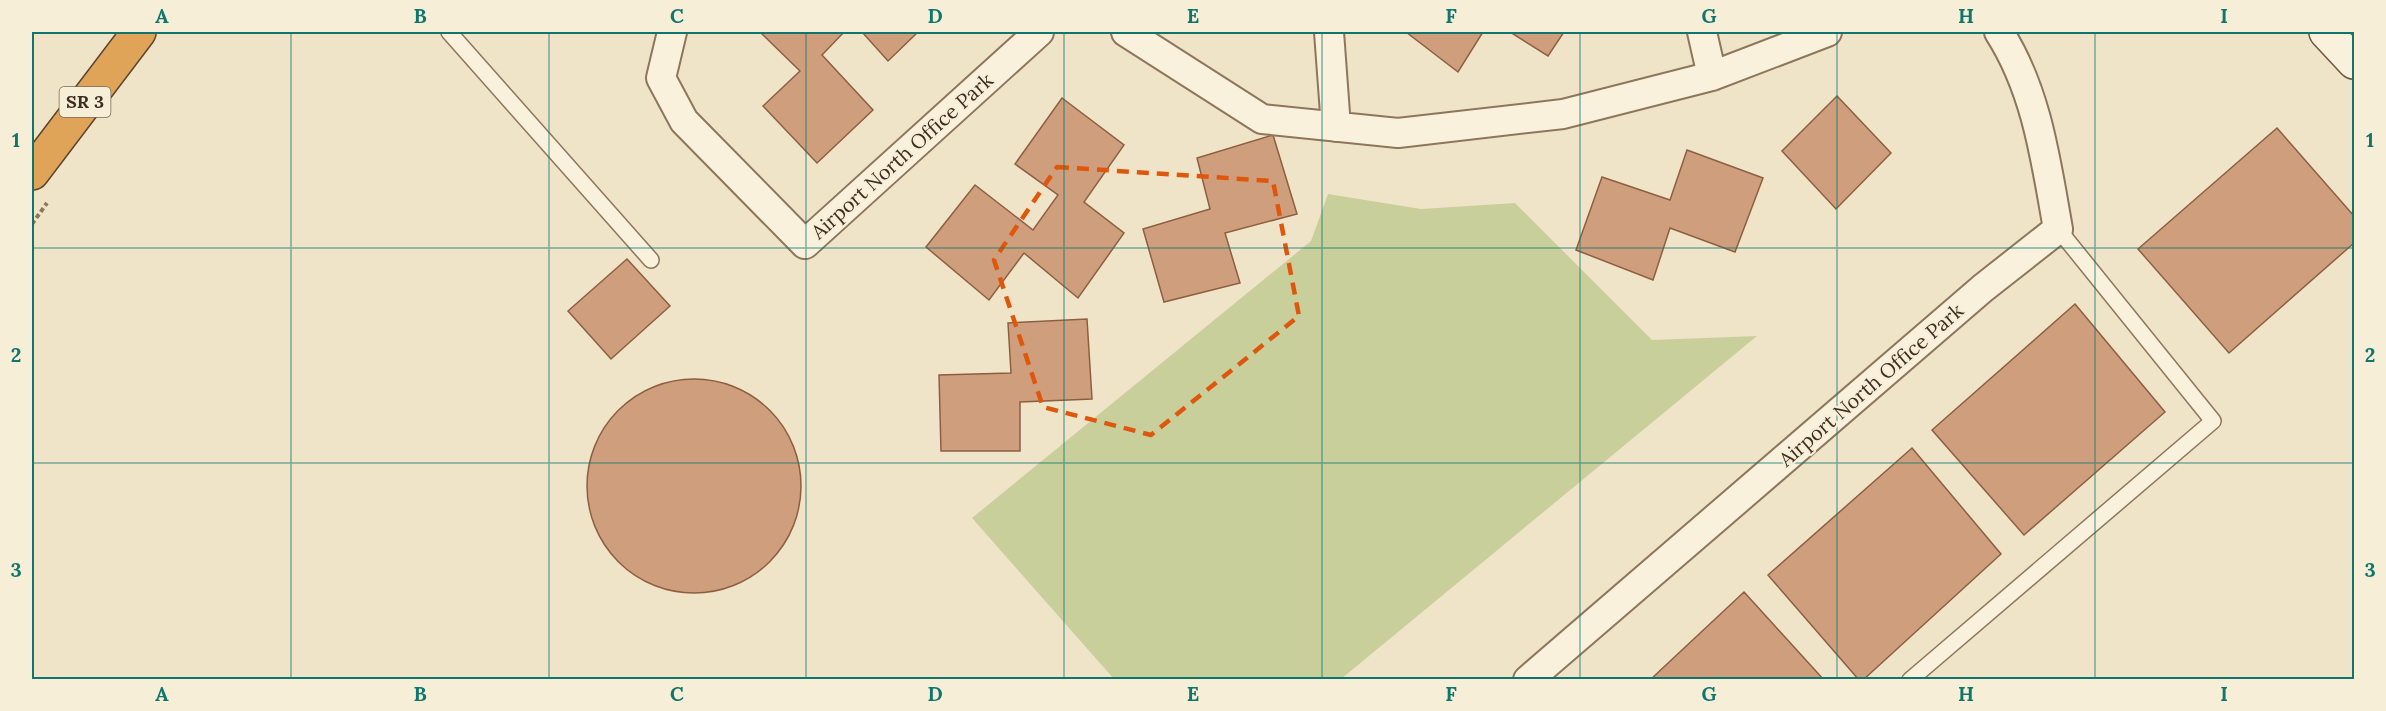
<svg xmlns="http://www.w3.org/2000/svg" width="2386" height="711" font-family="Lora,serif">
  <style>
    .green { fill: #c9cf9b }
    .building { fill: #cf9f7d; stroke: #8d5f41; stroke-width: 1.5 }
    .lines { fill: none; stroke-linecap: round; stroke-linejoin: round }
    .lane-casing { stroke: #8d765c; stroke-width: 18 }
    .street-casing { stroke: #8d765c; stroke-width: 32 }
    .secondary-casing { stroke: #6f573f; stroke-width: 36 }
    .highway-casing { stroke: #5b4430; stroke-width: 36 }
    .path { stroke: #8d765c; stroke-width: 4; stroke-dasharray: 4.5 3; stroke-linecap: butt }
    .lane { stroke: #faf1dc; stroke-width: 15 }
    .street { stroke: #faf1dc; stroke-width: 28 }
    .secondary { stroke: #faf1dc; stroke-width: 33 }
    .highway { stroke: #e0a458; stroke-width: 33 }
    .marked { fill: none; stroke: #df570d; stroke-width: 4.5; stroke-dasharray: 12 8; stroke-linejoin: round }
    .grid { fill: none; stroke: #0f766e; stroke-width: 1.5; stroke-opacity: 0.55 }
    .labels { text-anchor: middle; stroke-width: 4.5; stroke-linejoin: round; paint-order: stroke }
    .shield { fill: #f7eed8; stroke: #756857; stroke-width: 1.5 }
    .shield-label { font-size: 18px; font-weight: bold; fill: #3d2e20 }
    .street-label { font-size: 20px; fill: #3d2e20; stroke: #f7eed8 }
    .neatline { fill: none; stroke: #0f766e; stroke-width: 2 }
    .grid-label { font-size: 20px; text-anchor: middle; font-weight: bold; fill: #0f766e }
  </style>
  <rect width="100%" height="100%" fill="#f0e4c8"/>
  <path class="green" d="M1328,194l93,15 94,-6 137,137 105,-4 -416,343h-227l-142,-161 339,-277z"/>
  <path class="building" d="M760,32h84l-22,23 51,55 -56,53 -54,-57 37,-35z
    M862,32h56l-30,29z
    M1406,32h77l-25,40z
    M1510,32h54l-16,24z
    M1837,96l54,57 -55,56 -54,-58z
    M1062,98l62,47 -40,57 40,31 -46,65 -54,-45 -35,47 -63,-53 49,-62 58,45 25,-35 -43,-31z
    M2277,128l77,88v27l-125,110 -91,-104z
    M1273,135l24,79 -72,19 15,50 -76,19 -21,-73 67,-20 -13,-51z
    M1687,150l76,28 -28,74 -65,-24 -17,52 -77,-30 26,-73 68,23z
    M627,259l43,47 -59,53 -43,-48z
    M2075,304l90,108 -141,123 -92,-105z
    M1087,319l5,80 -72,3v49h-79l-2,-76 72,-2 -3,-50z
    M587 486a107 107 0 1 1 214 0a107 107 0 1 1-214 0Z
    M1912,448l89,106 -138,126h-4l-91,-105z
    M1744,592l80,88h-174z"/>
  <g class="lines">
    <g class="lane-casing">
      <path id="lane" d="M449,32l202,228
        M1910,680l303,-259 -155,-192"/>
    </g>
    <g class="street-casing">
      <path id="street" d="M672,32l-11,46 23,43 121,123 234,-212
        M1126,32l136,87 136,14 165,-19 149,-38 115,-44
        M1329,32l7,95
        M1702,32l10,44
        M1528,680l455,-392 75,-59c-12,-67 -21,-138 -59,-197"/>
    </g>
    <g class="secondary-casing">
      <path id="secondary" d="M2326,32l28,30"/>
    </g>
    <g class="highway-casing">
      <path id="highway" d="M32,173l107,-141"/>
    </g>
    <path class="path" d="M32,224l15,-21"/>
    <use href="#lane" class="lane"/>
    <use href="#street" class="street"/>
    <use href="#secondary" class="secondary"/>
    <use href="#highway" class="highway"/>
  </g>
  <path class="marked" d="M1057,167l216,14 26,135 -148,119 -108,-28 -49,-147z"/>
  <path class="grid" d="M291,32v648M549,32v648M806,32v648M1064,32v648M1322,32v648M1580,32v648M1837,32v648M2095,32v648M32,248h2322M32,463h2322"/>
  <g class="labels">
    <rect class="shield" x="59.5" y="87" width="51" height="30" rx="4.5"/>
    <g class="shield-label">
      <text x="85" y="108">SR 3</text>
    </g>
    <g class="street-label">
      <text transform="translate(902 156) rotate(-42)" y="7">Airport North Office Park</text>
      <text transform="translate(1871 385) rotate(-41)" y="7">Airport North Office Park</text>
    </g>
  </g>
  <rect width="2386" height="711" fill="none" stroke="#f7eed8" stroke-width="66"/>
  <rect x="33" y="33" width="2320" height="645" class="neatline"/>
  <g class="grid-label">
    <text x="162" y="23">A</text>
    <text x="420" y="23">B</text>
    <text x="677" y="23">C</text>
    <text x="935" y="23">D</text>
    <text x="1193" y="23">E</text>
    <text x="1451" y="23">F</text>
    <text x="1709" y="23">G</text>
    <text x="1966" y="23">H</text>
    <text x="2224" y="23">I</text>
    <text x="16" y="147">1</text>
    <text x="2370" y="147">1</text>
    <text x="16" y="362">2</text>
    <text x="2370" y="362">2</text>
    <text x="16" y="577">3</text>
    <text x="2370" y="577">3</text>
    <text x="162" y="701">A</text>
    <text x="420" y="701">B</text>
    <text x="677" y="701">C</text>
    <text x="935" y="701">D</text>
    <text x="1193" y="701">E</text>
    <text x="1451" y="701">F</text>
    <text x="1709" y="701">G</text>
    <text x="1966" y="701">H</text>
    <text x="2224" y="701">I</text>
  </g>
</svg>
